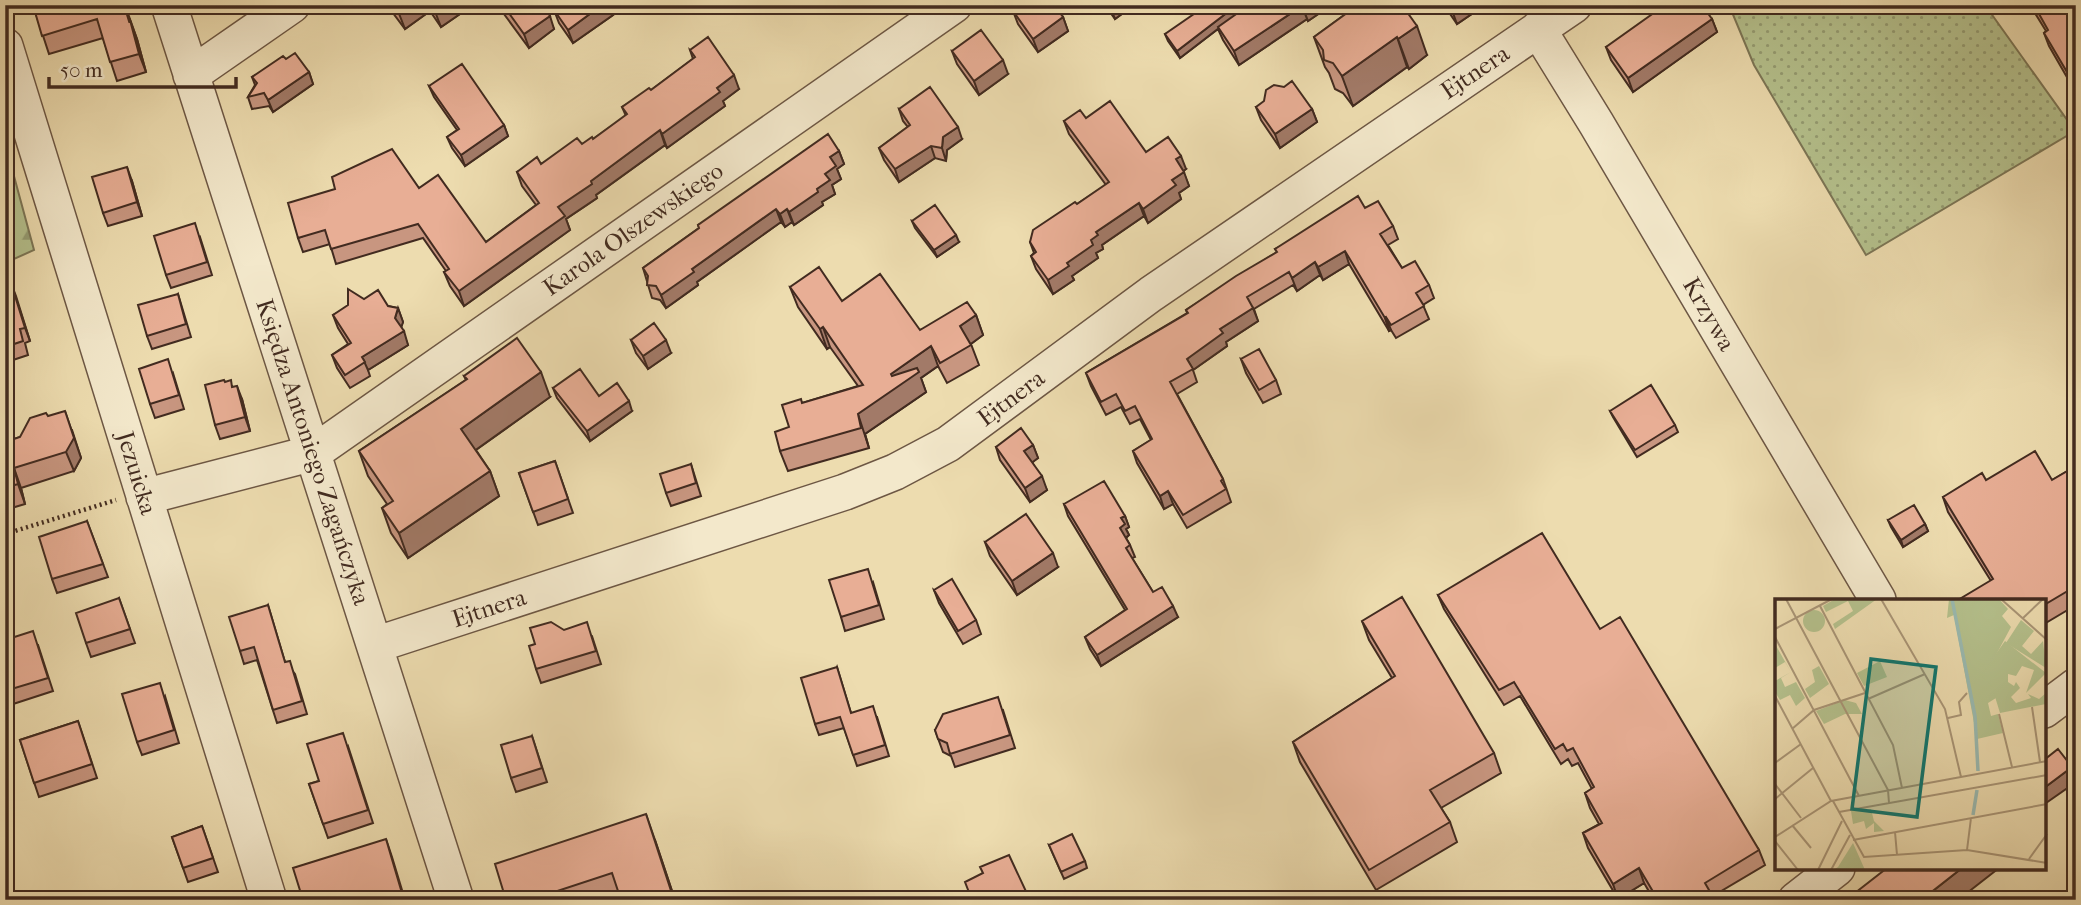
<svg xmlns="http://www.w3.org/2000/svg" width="2081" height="905" font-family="'IM FELL French Canon',serif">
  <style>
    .grass { fill: url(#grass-dots); stroke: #7c7656; stroke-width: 2 }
    .forest { fill: url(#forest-firs); stroke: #7c7656; stroke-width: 2 }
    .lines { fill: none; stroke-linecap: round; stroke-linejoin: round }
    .minor-casing { stroke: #6d5744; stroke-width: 38 }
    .path { stroke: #422b20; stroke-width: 4.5; stroke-dasharray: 2 3.5; stroke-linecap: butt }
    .minor { stroke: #f3e8cb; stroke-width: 35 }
    .wall { fill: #c89680; stroke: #422b20; stroke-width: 2 }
    .shaded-wall { fill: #a27a68; stroke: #422b20; stroke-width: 2 }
    .building { fill: #e8ae95; stroke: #422b20; stroke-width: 2 }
    .labels { text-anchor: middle; stroke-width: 5; stroke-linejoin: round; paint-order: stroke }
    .street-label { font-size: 24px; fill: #422b20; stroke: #f3e8cb }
    .inset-river { fill: none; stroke: #9abab1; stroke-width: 3.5 }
    .inset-road { fill: none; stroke: #a99576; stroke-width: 2 }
    .view { fill: #0f766e; fill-opacity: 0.15; stroke: #0f766e; stroke-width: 3.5 }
    .inset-edge { fill: none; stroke: #422b20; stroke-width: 3.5 }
  </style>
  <defs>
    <pattern id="grass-dots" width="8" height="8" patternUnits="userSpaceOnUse" patternTransform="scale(1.75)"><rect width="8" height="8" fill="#b5c18d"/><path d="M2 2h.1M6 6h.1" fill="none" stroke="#959d73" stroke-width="1.8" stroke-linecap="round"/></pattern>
    <pattern id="forest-firs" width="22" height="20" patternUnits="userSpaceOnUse" patternTransform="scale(1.75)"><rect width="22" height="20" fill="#b5c18d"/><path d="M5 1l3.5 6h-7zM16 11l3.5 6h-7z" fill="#959d73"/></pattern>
  </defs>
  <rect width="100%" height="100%" fill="#eddcaf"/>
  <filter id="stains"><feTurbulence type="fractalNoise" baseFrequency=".00286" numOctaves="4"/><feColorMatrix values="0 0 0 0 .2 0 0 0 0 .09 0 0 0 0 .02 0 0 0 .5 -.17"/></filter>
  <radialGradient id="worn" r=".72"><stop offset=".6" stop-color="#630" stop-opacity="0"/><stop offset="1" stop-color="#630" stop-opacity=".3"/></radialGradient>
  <path class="grass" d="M1729,5h256l90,126 -209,124 -112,-190z"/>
  <path class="forest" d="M5,143l29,107 -29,13z"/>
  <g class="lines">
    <g class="minor-casing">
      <path id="minor" d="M169,5l287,895
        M1538,29l58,94 282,477
        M5,46l264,854
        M191,75l101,-70
        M144,497l169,-44 641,-448
        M375,645l470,-153 50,-20 53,-28 203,-150 423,-289
        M2044,710l32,-24
        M1796,900l41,-32"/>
    </g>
    <path class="path" d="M5,534l111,-34"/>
    <use href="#minor" class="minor"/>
  </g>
  <path class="wall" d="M33,5h92l12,34 9,33 -29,9 -14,-43 -54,16z
    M387,5h86l-32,22 -11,-16 -25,18z
    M501,5h41l12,24 -25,19 -25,-34z
    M1105,5h29l-19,14z
    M1249,5l78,3 -19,13 -1,-2 -68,46 -16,-25 -5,-11 -38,29 -12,-17 -3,-7z
    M1358,5l69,50 -18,14 -2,-2 -54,39 -10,-13 -8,-4 -6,-16 -4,-6 -11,-30z
    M1444,5h30l2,6 -19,13z
    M2030,5h43l3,4v75l-4,2 -23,-40 -5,-13 2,-2z
    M554,10l59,5 -40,28 -14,-20z
    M1013,11l50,6 5,14 -30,21 -20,-28z
    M1712,19l5,13 -84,60 -22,-32 -5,-13z
    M690,50l49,39 -16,12 2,5 -58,42 -2,-3 -69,50 1,3 -31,21 4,11 -106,76 -14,-20 -6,-14 2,-1 -23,-33 -87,26 -6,-20 -27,8 -5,-14 121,-50 67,54 50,-37 -14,-19 -5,-14 24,-8 52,-25 33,-23 -4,-9 29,-17 42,-31z
    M952,51l56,23 -29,21 -22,-31z
    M286,59l23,13 4,12 -40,28 -4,-6 -17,3 -4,-12 7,-12 -3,-8z
    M429,86l75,39 4,11 -43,30 -13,-18 -5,-11 10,-7 -23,-33z
    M1256,107l56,2 5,13 -37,26 -19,-28z
    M899,109l63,30 -15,11 -1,11 -11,-3 -36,24 -15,-22 -5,-12 29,-21 -5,-6z
    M1086,118l60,34 40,17 -3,2 6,15 -10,7 2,6 -33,24 -4,-7 -42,29 1,4 -7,4 2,5 -26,18 2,4 -21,14 -17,-25 -5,-13 3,-3 -4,-11 47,-38 29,-19 -37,-51 -5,-13z
    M839,151l5,13 -7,5 4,10 -9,6 3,9 -13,8 1,3 -29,20 -2,-3 -7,5 -4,-5 -84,60 1,3 -32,23 -6,-8 -8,-2 -9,-30 56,-40 -1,-3z
    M132,181l10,35 -34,10 -5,-13z
    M1365,208l28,18 5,13 -10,6 14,23 27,17 5,13 -11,7 6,14 -33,19 -5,-8 -2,1 -40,-67 -26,16 -3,-5 -23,16 -4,-6 -39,24 4,12 -32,21 1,4 -34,24 4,12 -20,12 46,85 8,23 -44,26 -14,-24 -9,5 -27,-46 -4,-12 18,-11 -11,-21 -10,5 -9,-17 -15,8 -15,-29 -5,-13 101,-60 -1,-3 91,-58 -2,-3z
    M912,221l47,21 -22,15 -22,-29z
    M200,237l12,38 -41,13 -5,-13z
    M11,283l19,58 -5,2 3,12 -21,7 -2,-5v-72z
    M790,287l52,14 78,29 56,-15 7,20 -12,9 8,21 -32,18 -9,-17 -17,12 5,14 -61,42 4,14 -81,23 -8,-20 22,-48 56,-17 -28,-39 -3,2 -29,-42z
    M178,294l13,43 -39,12 -5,-13z
    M364,299l24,7 10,2 5,14 -2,5 7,18 -40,25 2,6 -20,12 -13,-20 -5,-13 16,-11 -10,-16 -5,-13z
    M631,340l40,13 -23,16 -12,-16z
    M1241,359l35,21 5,14 -18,9 -17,-30z
    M173,373l11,36 -29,9 -5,-14z
    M464,376l86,21 -74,53 14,21 9,25 -91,62 -17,-25 -9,-25 5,-4 -19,-28 -9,-25 107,-71z
    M225,382l8,5 9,12 8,32 -30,8 -5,-14z
    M553,388l46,8 33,15 -42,30 -33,-43z
    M1610,411l65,14 3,7 -41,25 -24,-40z
    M48,416l24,14 9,28 -7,13 -53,17 4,16 -20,6v-68l15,-5z
    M1033,445l5,13 -6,4 15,28 -17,12 -30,-42 -4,-13z
    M555,461l18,52 -35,12 -19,-52z
    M691,464l10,32 -30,10 -5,-13z
    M2076,466v139l-32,19v-24l-53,-19 -43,-69 -5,-15 43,-17h66z
    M1064,504l61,12 4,11 -3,2 3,6 -3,3 4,7 5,12 -3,1 21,34 25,25 -77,49 -11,-17 -5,-12 40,-27 -57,-94z
    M1888,520l37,4 3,7 -25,16 -12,-20z
    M87,521l21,56 -51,16 -5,-14z
    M985,542l73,25 -41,28 -27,-39z
    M873,582l11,37 -39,12 -4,-14z
    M934,590l42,30 5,14 -18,10 -24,-41z
    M1438,595l162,34 159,221 6,15 -52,31 1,4h-60l-10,-17 -26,16 -30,-51 -5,-15 16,-9 -9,-16 -5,-15 7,-4 -14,-26 -6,3 -4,-7 -7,5 -41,-68 -16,9 -60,-96z
    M119,598l16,45 -44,14 -5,-14z
    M268,605l17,57 10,12 12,40 -30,9 -20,-63 -13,4 -4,-13z
    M1362,621l132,132 7,20 -60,35 9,14 7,20 -81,48 -76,-128 -7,-20 99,-64 -23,-38z
    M564,630l28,6 9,28 -60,19 -5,-14 -1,-25z
    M5,640l33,5 15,46 -46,15 -2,-4z
    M837,667l14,46 26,4 12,39 -32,10 -13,-38 -25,7 -4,-11z
    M165,696l14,47 -37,12 -5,-13z
    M1003,710l12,38 -60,19 -4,-11 -8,-4 -8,-22z
    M78,721l19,57 -58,19 -19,-57z
    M532,736l15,46 -31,10 -5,-14z
    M348,746l25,77 -45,15 -19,-54 10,-3z
    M202,826l16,46 -30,10 -16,-45z
    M655,840l20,60h-54l-1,-2 -4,2h-110z
    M1049,845l36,16 2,7 -23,11z"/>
  <path class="shaded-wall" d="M405,5h23l2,6 -25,18 -7,-18z
    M439,5h34l-32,22 -7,-18z
    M602,5h8l3,10 -40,28 -5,-13z
    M1113,5h21l-19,14 -5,-12z
    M1237,5h12l-69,53 -3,-7z
    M1307,5h19l1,3 -19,13 -5,-13z
    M1450,5h24l2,6 -19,13z
    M1302,6l5,13 -68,46 -5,-14z
    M550,16l4,13 -25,19 -5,-14z
    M1063,17l5,14 -30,21 -5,-13z
    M1712,19l5,13 -84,60 -5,-14z
    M130,20l7,19 9,33 -7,-18z
    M1417,26l10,29 -18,14 -11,-30z
    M1397,37l10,30 -54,39 -11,-30z
    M1003,60l5,14 -29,21 -5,-14z
    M2070,70l5,14 -3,2 -5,-14z
    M309,72l4,12 -40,28 -5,-12z
    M734,75l5,14 -16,12 2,5 -58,42 -5,-14 55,-46z
    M1312,109l5,13 -37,26 -5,-14z
    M504,125l4,11 -43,30 -4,-11z
    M958,127l4,12 -15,11 -1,11 -4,-13 1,-11z
    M660,130l5,15 -69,50 1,3 -31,21 4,11 -106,76 -5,-15 99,-84 33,-26z
    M931,146l4,12 -36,24 -4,-13z
    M839,151l5,13 -7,5 4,10 -9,6 3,9 -13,8 1,3 -29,20 -5,-13 28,-23 8,-15 5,-17z
    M1181,156l5,13 -5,4 -5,-14z
    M127,167l5,14 10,35 -5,-14z
    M1184,172l5,14 -10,7 2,6 -33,24 -5,-14 29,-29z
    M1139,203l5,13 -42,29 1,4 -7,4 2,5 -26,18 2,4 -21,14 -5,-14 43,-40 5,-8z
    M776,209l5,13 -84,60 1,3 -32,23 -5,-13 31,-26z
    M787,209l5,13 -7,5 -5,-13z
    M956,235l3,7 -22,15 -3,-7z
    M1345,251l4,13 -26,16 -5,-13z
    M1315,262l5,13 -23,16 -5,-13z
    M11,283l5,13 14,45 -5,-13z
    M398,308l5,14 -3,9 -5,-13z
    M1253,308l5,13 -32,21 1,4 -34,24 -6,-11 33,-30z
    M976,315l7,20 -15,11 -8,-20z
    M1386,317l5,13 -2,1 -4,-13z
    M823,327l7,20 -3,2 -7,-20z
    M404,331l4,14 -40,25 -6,-13z
    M666,340l5,13 -23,16 -5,-13z
    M931,346l7,20 -17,12 5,14 -61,42 4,14 -11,-34 33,-40z
    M541,372l9,25 -80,57 -9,-25z
    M237,386l5,13 8,32 -5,-14z
    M629,401l3,10 -42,30 -3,-10z
    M65,411l16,47 -7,13 -8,-19z
    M1033,445l5,13 -9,7 -5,-14z
    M14,468l7,20 4,16 -7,-20z
    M490,471l9,25 -91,62 -9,-25z
    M1042,476l5,14 -17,12 -5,-14z
    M1168,491l5,13 -9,5 -4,-13z
    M1125,516l4,11 -3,2 3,6 -5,4 -4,-11 1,-10z
    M1925,524l3,7 -25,16 -2,-7z
    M1053,553l5,14 -41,28 -5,-14z
    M1173,606l5,11 -77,49 -4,-11z
    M2072,767l4,15 -30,21 -2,-5v-10z
    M646,814l9,26 20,60h-1z
    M386,839l6,18 13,43h-1z
    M1639,868l5,15 -26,16 -5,-15z
    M1962,868h37l-41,32h-27l-2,-6z"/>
  <path class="building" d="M33,5h91l5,16 1,-1 9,34 -29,8 -13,-43 -55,17z
    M394,5h11l-7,6z
    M503,5h39l8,11 -26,18z
    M560,5h42l-34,25 -14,-20z
    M1020,5h34l9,12 -30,22 -20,-28z
    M1207,5h30l-60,46 -12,-17z
    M1249,5h58l-4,3 -1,-2 -68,45 -16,-24z
    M1358,5h44l15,21 -19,13 -1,-2 -55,39 -9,-13 -9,-3 -1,-10 -9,-13z
    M1665,5h37l10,14 -84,59 -22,-31z
    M2034,5h39l3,4v4l-3,2 3,6v58l-6,-9 -3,2 -23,-39 4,-3z
    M981,30l22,30 -29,21 -22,-30z
    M708,37l26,38 -17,13 3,4 -58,42 -2,-4 -69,51 1,3 -34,23 7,9 -106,75 -15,-19 5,-3 -31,-45 -87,25 -6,-19 -27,8 -10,-35 47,-14 -3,-12 60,-28 27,39 19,-13 48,67 53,-39 -22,-31 20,-15 4,7 36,-26 5,6 10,-7 1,2 34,-25 -5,-7 27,-19 2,2 44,-33 -5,-7z
    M295,53l14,19 -41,28 -4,-7 -16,4 9,-14 -5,-6 31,-21 3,3z
    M462,64l42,61 -43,30 -14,-18 12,-8 -30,-43z
    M1292,81l20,28 -37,25 -19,-27 8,-6 2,-11 8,-5 10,2z
    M930,87l28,40 -15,10 -1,11 -11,-2 -36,23 -16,-21 31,-23 -11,-16z
    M1110,101l36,51 22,-15 13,19 -5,3 8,13 -12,8 4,5 -33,24 -4,-6 -43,29 2,3 -7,5 2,5 -26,18 2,3 -21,14 -17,-24 5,-4 -6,-10 3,-12 42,-28 2,2 32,-22 -45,-61 16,-11 6,8z
    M828,134l11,17 -9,6 6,9 -11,8 5,6 -13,9 1,3 -29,20 -2,-3 -7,5 -4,-5 -84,60 2,3 -33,23 -5,-9 -9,-1 1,-9 -5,-8 56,-40 -1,-3z
    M127,167l10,35 -34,11 -11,-36z
    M1358,196l7,12 13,-7 15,25 -13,8 22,34 13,-7 14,24 -13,8 8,13 -33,19 -5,-8 -1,1 -40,-67 -27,16 -3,-5 -23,16 -3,-6 -42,25 6,11 -33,21 3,4 -36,26 6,10 -23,13 53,97 -2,2 5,8 -43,26 -15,-24 -8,5 -27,-45 19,-12 -17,-33 -10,5 -9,-17 -15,8 -15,-29 102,-60 -2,-3 50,-34 41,-24 -2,-3z
    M935,205l21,30 -22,15 -22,-29z
    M195,223l12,39 -41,13 -12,-39z
    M819,267l23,34 38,-27 40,56 47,-28 9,13 -16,11 11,19 -31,18 -9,-17 -40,28 1,2 25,-8 2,4 -61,42 3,14 -81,23 -5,-19 14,-5 -7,-22 19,-6 1,4 61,-18 -40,-58 -3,2 -30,-42z
    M11,283l14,45 -5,1 3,12 -18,6v-62z
    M348,289l16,10 14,-9 10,16 10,2 -3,10 9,13 -42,26 3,5 -20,13 -13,-20 19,-12 -18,-28 15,-10z
    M178,294l8,30 -39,12 -9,-31z
    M654,323l12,17 -23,16 -12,-16z
    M517,338l24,34 -80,57 29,42 -91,62 -17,-25 11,-7 -34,-50 108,-72 -3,-3z
    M1259,349l17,31 -17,10 -18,-31z
    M168,359l11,36 -29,9 -11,-35z
    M580,369l19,27 18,-13 12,18 -42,30 -34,-43z
    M224,380l1,2 6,-2 1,7 5,-1 8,31 -30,8 -10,-40z
    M1651,385l24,40 -40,25 -25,-39z
    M65,411l9,27 -8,14 -52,16 4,16 -13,4v-46l15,-5 10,-19 16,-5 2,3z
    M1021,428l12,17 -9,6 18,25 -17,12 -29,-41z
    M2035,451l17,29 24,-14v120l-32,19v-5h-86l35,-21 -50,-82 39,-24 4,7z
    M555,461l13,38 -35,13 -14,-39z
    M691,464l5,19 -30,10 -6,-19z
    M1104,481l21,35 -4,2 4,6 -5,4 10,17 -4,3 27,44 9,-5 11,19 -76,49 -12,-18 42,-28 -63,-105z
    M1914,505l11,19 -24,16 -13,-20z
    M1026,514l27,39 -41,28 -27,-39z
    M87,521l16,43 -51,15 -13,-42z
    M1542,533l58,96 20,-12 139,233 -54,33 8,14 -4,3h-51l-19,-32 -26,16 -30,-51 19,-10 -17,-30 9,-6 -21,-39 -6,3 -4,-7 -8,5 -41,-67 -15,8 -61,-95z
    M868,569l11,36 -38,12 -12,-37z
    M952,579l24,41 -18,11 -24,-41z
    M1402,597l92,156 -64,37 20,32 -81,48 -76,-128 102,-66 -33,-55z
    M119,598l11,31 -44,14 -10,-30z
    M268,605l17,57 5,-1 12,40 -29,9 -19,-63 -14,4 -11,-34z
    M551,622l13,8 23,-8 9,29 -60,18 -7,-23 6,-2 -5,-16z
    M33,631l15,47 -43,13v-51z
    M837,667l14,46 22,-7 12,39 -32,10 -13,-38 -25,7 -14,-46z
    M160,683l14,47 -37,12 -15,-48z
    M998,697l12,38 -60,19 -3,-11 -9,-4 -3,-9 8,-16z
    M78,721l14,43 -58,19 -14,-43z
    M343,733l25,77 -45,14 -14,-40 10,-3 -12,-37z
    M532,736l10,32 -31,10 -10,-33z
    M2058,749l14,18 -28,21v-28z
    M646,814l28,86h-53l-9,-27 -82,27h-24l-11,-36z
    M202,826l11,32 -30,10 -11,-31z
    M1072,834l13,27 -24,11 -12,-27z
    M386,839l18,61h-101l-10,-32z
    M1009,855l21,45h-58l-7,-18 18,-9 -3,-6z
    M1887,868h75l-33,26 5,6h-88z"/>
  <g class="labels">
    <g class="street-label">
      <text transform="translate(1475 72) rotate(-34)" y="8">Ejtnera</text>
      <text transform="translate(633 229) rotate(-35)" y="8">Karola Olszewskiego</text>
      <text transform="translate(1709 314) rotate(60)" y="8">Krzywa</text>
      <text transform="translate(1011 398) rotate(-37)" y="8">Ejtnera</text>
      <text transform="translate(313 452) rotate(72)" y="8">Księdza Antoniego Zagańczyka</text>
      <text transform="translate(137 473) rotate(73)" y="8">Jezuicka</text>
      <text transform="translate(489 608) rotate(-18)" y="8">Ejtnera</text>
    </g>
  </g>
  <g transform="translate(1775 599)">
    <rect width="271" height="271" fill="#eddcaf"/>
    <path d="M174,0h50l9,10 -6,7 9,11 -22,41 7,30 -8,5 3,13 7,-2 5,19 -26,6 -23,-124 -7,3zM246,21l13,11 -12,15 9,8 12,-13 3,27 -40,-25zM105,62l7,16 -23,9 -7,-13z" fill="#b5c18d"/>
    <path d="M60,0h42l-42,30 -2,-5 20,-13 -5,-10 -22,11 -3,-6zM28 22a11 11 0 1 1 22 0a11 11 0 1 1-22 0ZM230,42l41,32 -20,20 8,-23 -12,-4 -6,10 -8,-2v8l6,4 2,-4 4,6 -9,9 5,6 15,-5 -3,-4 11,5 7,-6v11l-46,9 -8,-26 -11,-12zM0,45l16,28 -10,6 4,9 11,-5 9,16 -9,8 -6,-11 -10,5 -5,-8v-11l16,-9 -6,-10 -10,6zM44,67l10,18 -19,14 -5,-9 10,-7 -3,-12zM70,101l11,3 6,11h-17l-21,10 -8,-13zM96,210l3,12 10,10 -10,1v-9l-8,6 -2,-8 -11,3 -2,-13zM78,244l12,27h-32l5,-3z" fill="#b5c18d"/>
    <path class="inset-river" d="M177,0l23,117 3,55M198,216l4,-25"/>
    <path class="inset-road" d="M11,0l102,191 1,13M106,0l64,110 16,68M226,0l46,41M45,7l73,139 9,43M247,20l21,-20M0,30l57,-30M0,38l84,159M0,97l56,105M93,100l57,-25M257,108l8,55M224,115l13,53M173,119l13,-3 -2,-13 8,-9M17,130l22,-19 51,-17M0,164l26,-19M0,185l26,34M0,200l38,-31M58,202l31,56 103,-7 80,13M64,213l208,-37M17,226l19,23M120,233l2,23M0,238l56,-36 216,-40M78,241l194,-36M0,242l23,29M192,251l4,-32M254,260l18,-25M43,271l24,-49M56,271l19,-35"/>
    <path class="view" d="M96,60l65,8 -19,150 -65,-8z"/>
    <rect width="271" height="271" class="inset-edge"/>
  </g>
  <rect width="2081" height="905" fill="none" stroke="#eddcaf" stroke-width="28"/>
  <rect x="7" y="7" width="2067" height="891" fill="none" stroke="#422b20" stroke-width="3.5"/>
  <rect x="14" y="14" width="2053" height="877" fill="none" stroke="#422b20" stroke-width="2"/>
  <path d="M49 77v10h187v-10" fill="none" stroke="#422b20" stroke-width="3.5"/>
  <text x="60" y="77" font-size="21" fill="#422b20" stroke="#f3e8cb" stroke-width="5" paint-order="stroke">50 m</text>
  <rect width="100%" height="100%" filter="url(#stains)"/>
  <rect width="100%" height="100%" fill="url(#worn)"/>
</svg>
